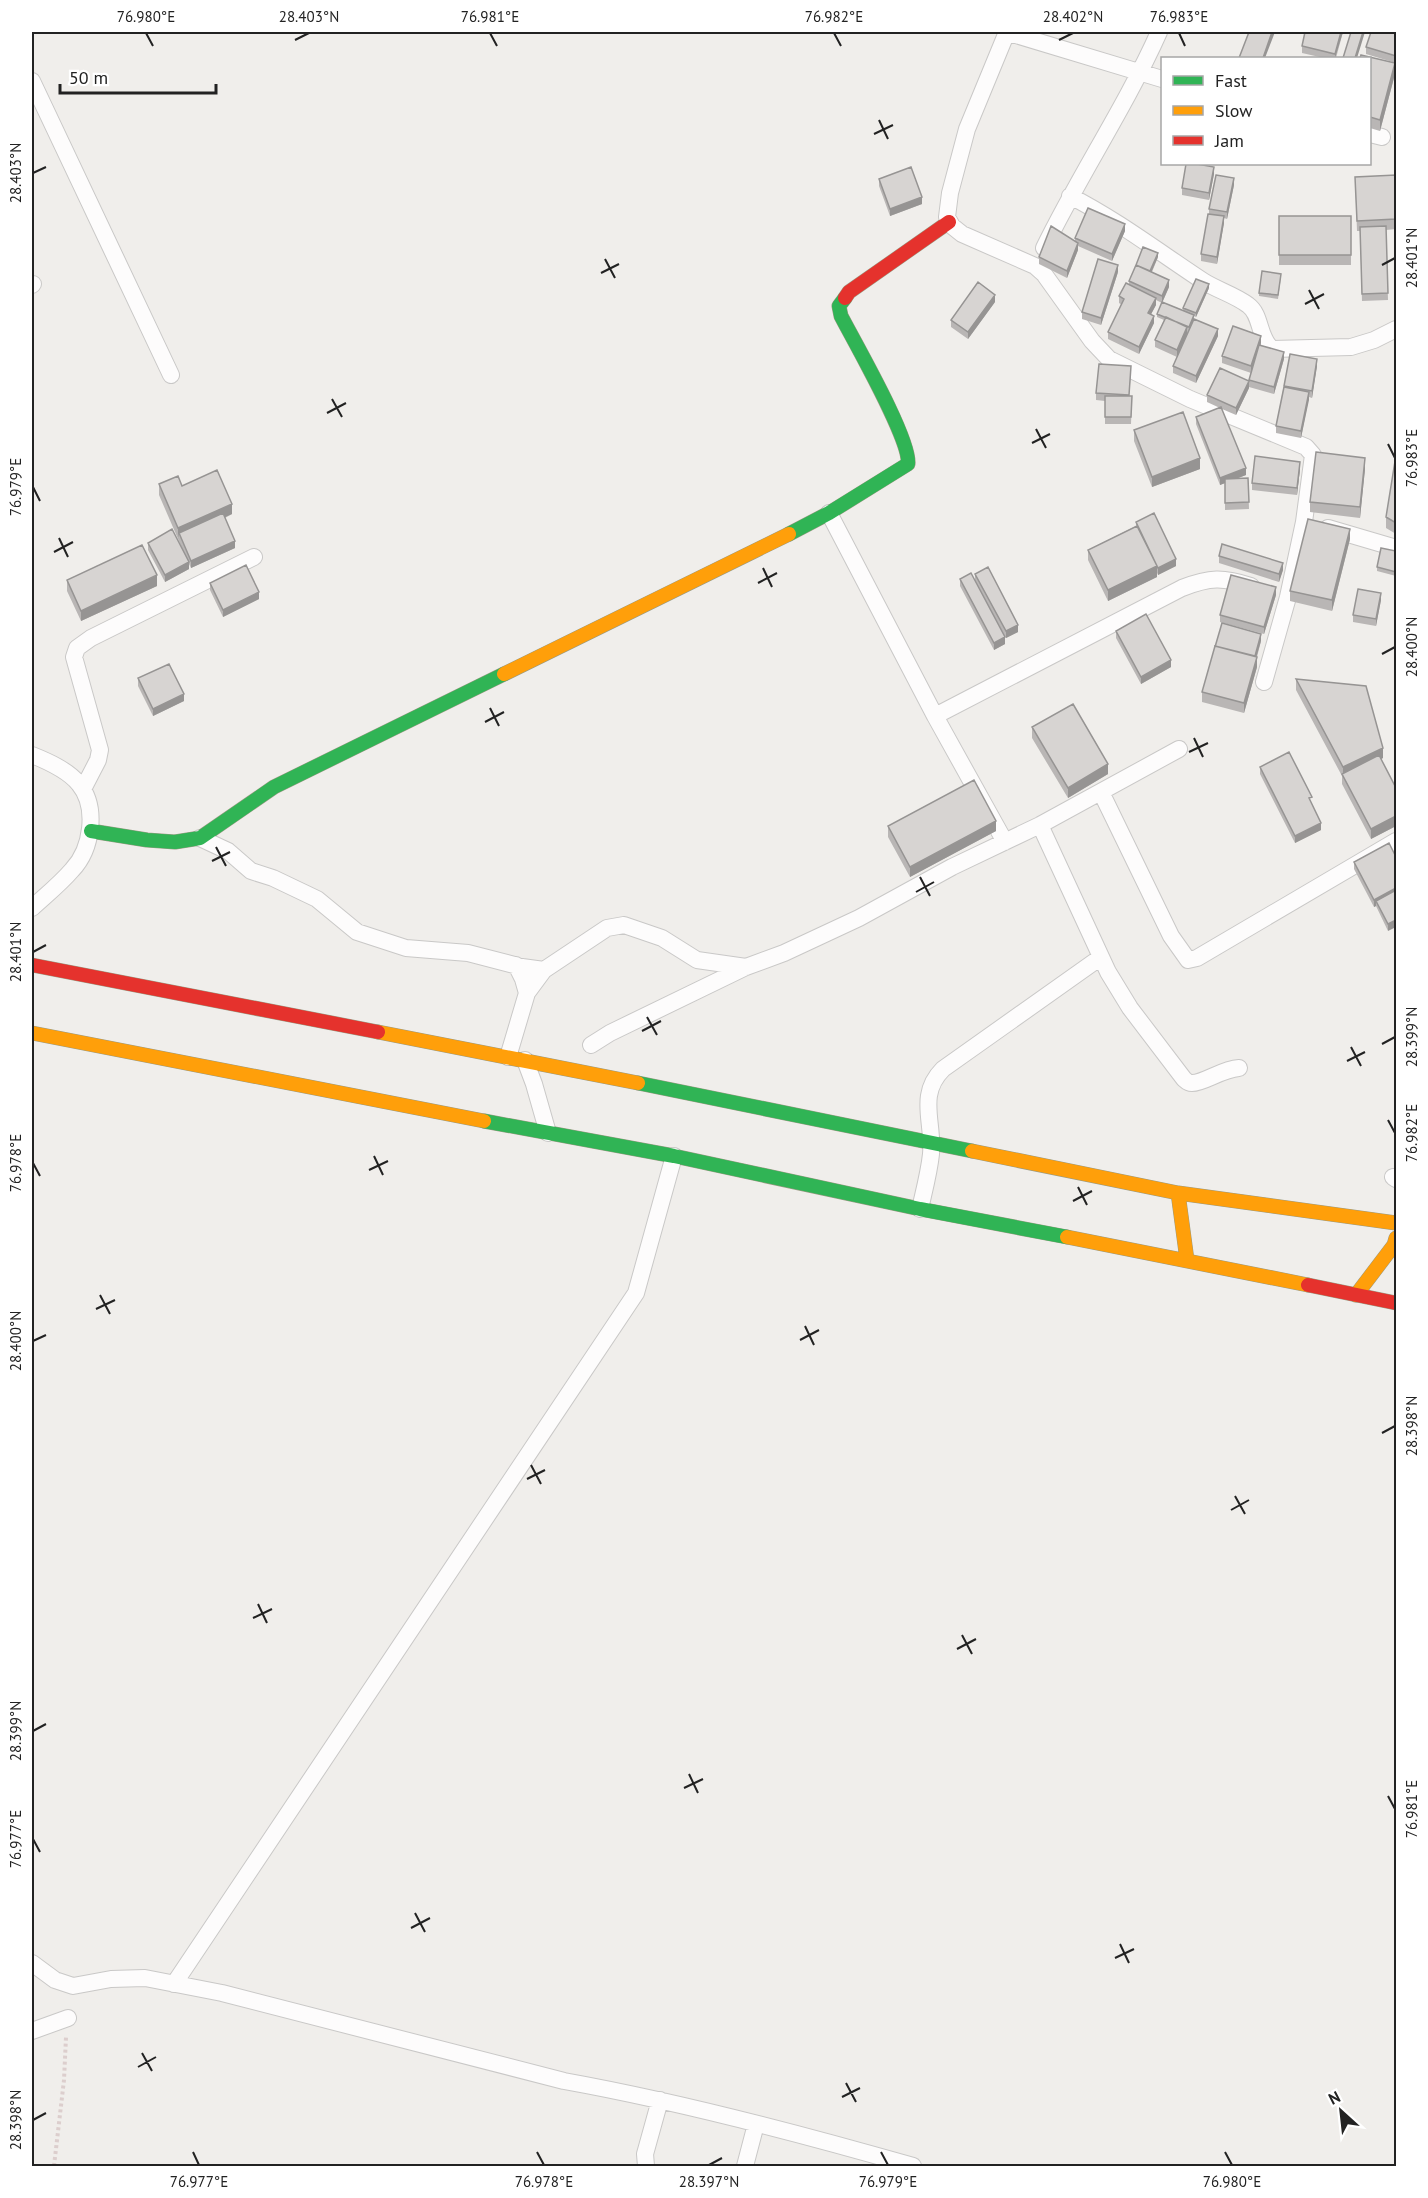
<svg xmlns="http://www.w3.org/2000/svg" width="1428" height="2198" font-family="'PT Sans',sans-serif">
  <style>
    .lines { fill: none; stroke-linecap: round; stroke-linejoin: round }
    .street-casing { stroke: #c9c8c7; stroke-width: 18 }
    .fast-casing { stroke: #999a82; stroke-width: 15 }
    .slow-casing { stroke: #999a82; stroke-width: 15 }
    .jam-casing { stroke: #999a82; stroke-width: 15 }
    .path { stroke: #dccecd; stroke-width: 4; stroke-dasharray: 3 3; stroke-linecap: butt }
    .street { stroke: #fdfcfc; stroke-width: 16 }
    .fast { stroke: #30b455; stroke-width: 14 }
    .slow { stroke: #ff9f0a; stroke-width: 14 }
    .jam { stroke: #e5322d; stroke-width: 14 }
    .wall { fill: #b9b6b5 }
    .shaded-wall { fill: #969493 }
    .building { fill: #d7d4d2; stroke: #969493; stroke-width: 1.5 }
    .ticks { fill: none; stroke: #222; stroke-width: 2 }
    .neatline { fill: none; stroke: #222; stroke-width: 2 }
    .ticks-label { font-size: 15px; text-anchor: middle; fill: #222 }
  </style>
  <rect width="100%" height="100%" fill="#f0eeeb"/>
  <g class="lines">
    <g class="street-casing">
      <path id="street" d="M1006,32l156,47
        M1007,32l-40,97 -17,64 -3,24 5,9 10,8 73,32 9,8 48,67 17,18 81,40 116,48 7,8 -9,67 -16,75 -24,85
        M32,81l139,294
        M1370,134l12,3
        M1070,196c47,24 89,56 133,85 14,9 32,14 45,24 14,10 10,33 24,44l79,-2 23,-7 22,-11
        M1044,248c36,-74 82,-142 115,-216
        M32,285l1,-1
        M829,513l106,203 70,126
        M1328,528l68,20
        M935,716l247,-128c28,-11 41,-11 69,-2
        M32,755c15,6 36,15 47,29 19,23 13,65 -7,86 -12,14 -27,26 -40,38
        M83,789l15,-29 2,-10 -26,-93 3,-9 14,-10 163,-81
        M1101,792l70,144 17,24 9,-2 199,-117
        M1040,825l68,147 22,36 54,71c3,2 3,4 8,4 12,0 30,-14 47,-15
        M200,838l28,13 23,20 22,7 44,21 40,33 49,16 62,5 54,14 22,3 63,-42 17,-3 38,13 35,22 49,7
        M516,965l7,14 4,14 17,-23
        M591,1045l19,-12 136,-66 38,-14 75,-35 93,-51 88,-42 139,-76
        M508,1057l19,-64
        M525,1060l9,24 14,49
        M1393,1177l3,2
        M920,1209c4,-18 9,-36 11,-55 3,-32 -14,-59 12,-85l158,-112
        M32,1963l23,17 18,6 38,-7 34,-1 77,15 342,88c117,21 234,52 349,85
        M174,1984l462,-691 38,-137
        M32,2031l36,-13
        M646,2166l-1,-12 15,-54
        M745,2166l11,-42"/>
    </g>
    <g class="fast-casing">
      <path id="fast" d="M789,534l40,-21 79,-49c3,-24 -53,-121 -67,-148l-2,-10 6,-8
        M91,831l56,9 28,2 25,-4 74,-51 230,-113
        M638,1083l334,68
        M484,1121l190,35 246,53 147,28"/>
    </g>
    <g class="slow-casing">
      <path id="slow" d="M504,674l285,-140
        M378,1032l260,51
        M32,1033l452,88
        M972,1151l206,42 9,67
        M1178,1193l218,30
        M1067,1237l241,48
        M1356,1295l38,-50 2,-7"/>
    </g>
    <g class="jam-casing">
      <path id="jam" d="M845,298l4,-6 100,-70
        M32,965l346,67
        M1308,1285l88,18"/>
    </g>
    <path class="path" d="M54,2166l10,-86 2,-43"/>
    <use href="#street" class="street"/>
    <use href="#fast" class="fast"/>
    <use href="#slow" class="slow"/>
    <use href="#jam" class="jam"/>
  </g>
  <path class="wall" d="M1343,32l-7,26h-12l-22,-5v-7z
    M1396,32v31l-30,-9v-7z
    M1370,58l25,16 -15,57 -10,-3z
    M1214,174l-5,26 -27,-5v-7z
    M1396,175v54l-10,1 2,70 -26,1 -2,-70h-3l-2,-54z
    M879,179l43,25 -32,12 -11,-30z
    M1234,185l-7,34 -3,-1v5l-7,41 -16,-3v-7l8,-40v-5z
    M1279,216h72v49h-72z
    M1125,231l-13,30 -34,-15v4l-11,28 -28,-14v-7l36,-16v-3z
    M1158,257l-6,15 17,15 -7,16 -6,-3v5l-5,9 3,9 -15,31 -31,-15v-7l14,-27 -3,-2v-7l10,-11v-4z
    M1118,272l-17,53 -19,-6v-7z
    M1281,277l-3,22 -19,-3v-3z
    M1209,288l-13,29 -2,-1v3l24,17 -22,47 -23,-10v-7l4,-9 -22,-10v-7l9,-20 -7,-3v-3l26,-3v-3z
    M995,302l-27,37 -17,-12v-7z
    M1261,343v3l23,13 -10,35 -25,-7v-7l2,-7 -29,-10v-7z
    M1290,354l27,12 -5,32 -3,-1 -8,41 -25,-5v-7z
    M1131,373l-2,23h3l-1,28h-26v-23l-9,-1v-7z
    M1249,388l-13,27 -14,-6 24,66 -10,4 12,-1 1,31 -24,1v-27l-5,2 -24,-61v-7l24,-9 -13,-6v-7z
    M1134,430l66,39 -48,18 -18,-46z
    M1396,455v79l-10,-6v-11z
    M1300,469l-3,26 -45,-5v-7z
    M1365,469l-5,49 -50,-6v-10z
    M159,484l23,2 50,28 -7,4 10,30 -44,20 -2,-4v5l-24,13 -17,-32v-7l34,5 -23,-53z
    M1136,522l40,44 -18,9 -1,-2v4l-49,24 -20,-41v-10l48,-24z
    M1350,539l-18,72 -42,-10v-10z
    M1396,551v25l-19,-5v-4z
    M1219,556l64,14 -4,12 -60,-19z
    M975,574l43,58 -12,6 -31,-57z
    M960,579l45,65 -11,6 -34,-64z
    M67,580l90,6 -76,35 -14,-30z
    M210,583l49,16 -36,18 -13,-27z
    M1276,595l-12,39 -44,-12v-7z
    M1381,600l-5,26 -23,-4v-7z
    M1116,631l55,36 -30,17 -25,-46z
    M1261,641l-4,16v10l-13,46 -42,-11v-10z
    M138,678l46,23 -31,15 -15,-30z
    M1296,679l87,79 -2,1 15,29v38l-25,13 -29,-55v-8l-46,-86z
    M1032,727l76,47 -40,24 -36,-60z
    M1260,767l52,37 9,26 -26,13 -35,-69z
    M888,826l108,5 -86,46 -22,-40z
    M1389,843l-1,88 -12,-25 -2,1 -20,-38v-7z"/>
  <path class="shaded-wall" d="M1272,32h3l-10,26h-2z
    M1341,32h2l-8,26v-4z
    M1363,32h2l-8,26h-2z
    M1395,63v11l-15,57v-11z
    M1214,167v7l-5,26v-7z
    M1234,178v7l-7,34v-7z
    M922,197v7l-32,12v-7z
    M1224,216v7l-7,41v-7z
    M1125,224v7l-13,30v-7z
    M1078,243v7l-11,28v-7z
    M1158,253v4l-8,18v-3z
    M1118,265v7l-17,53v-7z
    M1169,280v7l-7,16v-7z
    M1209,284v4l-13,29v-4z
    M995,295v7l-27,37v-7z
    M1156,298v7l-8,15v-7z
    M1154,316v7l-15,31v-7z
    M1187,327v7l-10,23v-7z
    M1218,329v7l-22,47v-7z
    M1261,336v7l-10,30v-7z
    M1284,352v7l-10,35v-7z
    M1317,359v7l-5,32v-7z
    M1249,381v7l-13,27v-7z
    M1309,392v8l-8,38v-7z
    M1200,458v11l-48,18v-10z
    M1365,458v11l-5,49v-11z
    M1300,462v7l-3,26v-7z
    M1246,468v7l-26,10v-7z
    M232,504v10l-51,23 -2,-4 -1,5v-10z
    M1350,529v10l-18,72v-11z
    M235,541v7l-44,20v-7z
    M1176,559v7l-18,9v-7z
    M189,562v7l-24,13v-7z
    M1283,563v7l-4,12v-8z
    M1157,566v11l-49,24v-11z
    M157,575v11l-76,35v-10z
    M1276,587v8l-12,39v-7z
    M259,592v7l-36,18v-7z
    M1381,593v7l-5,26v-7z
    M1018,625v7l-12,6v-7z
    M1261,634v7l-7,24v-7z
    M1005,637v7l-11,6v-7z
    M1257,657v10l-13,46v-10z
    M1171,660v7l-30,17v-7z
    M184,694v7l-31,15v-7z
    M1383,748v10l-40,20v-11z
    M1108,764v10l-40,24v-10z
    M1396,816v10l-25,13v-10z
    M996,821v10l-86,46v-10z
    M1321,823v7l-26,13v-7z
    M1396,888v7l-20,6v5l-2,1v-7z
    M1396,920v7l-8,4v-7z"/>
  <path class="building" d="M1249,32h23l-9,26h-24z
    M1305,32h36l-6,22 -33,-8z
    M1351,32h12l-8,26h-12z
    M1371,32h25v24l-30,-9z
    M1361,55l34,8 -15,57 -10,-3v-59h-10z
    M1186,164h11l17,3 -5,26 -27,-5z
    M911,167l11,30 -32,12 -11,-30z
    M1216,175l18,3 -7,34 -18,-3z
    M1396,175v44l-39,2 -2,-44z
    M1088,208l37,16 -13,30 -37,-16z
    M1208,214l16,2 -7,41 -16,-3z
    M1279,216h72v39h-72z
    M1051,226l27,17 -11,28 -28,-14z
    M1386,226l2,67 -26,1 -2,-67z
    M1143,247l15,6 -8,18 -14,-6z
    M1098,259l20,6 -17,53 -19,-6z
    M1136,265l33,15 -7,16 -33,-15z
    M1262,271l19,3 -3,21 -19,-2z
    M1196,279l13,5 -13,29 -13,-5z
    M978,282l17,13 -27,37 -17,-12z
    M1126,283l30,15 -8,15 6,3 -15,31 -31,-15 16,-33 -5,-3z
    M1162,302l32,13 -5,12 -32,-13z
    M1166,317l21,10 -10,23 -22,-10z
    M1194,319l24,10 -22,47 -23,-10z
    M1233,326l28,10 -10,30 -29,-10z
    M1259,345l25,7 -10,35 -25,-7z
    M1290,354l27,5 -5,32 -28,-5z
    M1099,364l32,2 -2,29 -33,-2z
    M1220,368l29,13 -13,27 -29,-13z
    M1284,387l25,5 -8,39 -25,-5z
    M1105,396h27l-1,21h-26z
    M1221,407l25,61 -26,10 -24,-61z
    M1183,412l17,46 -48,19 -18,-47z
    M1316,452l49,6 -5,49 -50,-5z
    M1396,455v68l-10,-6z
    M1255,456l45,6 -3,26 -45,-5z
    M217,470l15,34 -54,24 -19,-44 19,-8 4,10z
    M1248,478l1,24 -24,1v-24z
    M223,513l12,28 -44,20 -12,-28z
    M1154,513l22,46 -18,9 -22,-46z
    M1308,519l42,10 -18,71 -42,-9z
    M1137,526l20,40 -49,24 -20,-40z
    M172,529l17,33 -24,13 -17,-32z
    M1222,544l61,19 -4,11 -60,-18z
    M142,545l15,30 -76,36 -14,-31z
    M1381,548l15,3v21l-19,-5z
    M246,565l13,27 -36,18 -13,-27z
    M988,567l30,58 -12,6 -31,-57z
    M971,573l34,64 -11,6 -34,-64z
    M1231,575l45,12 -12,40 -44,-12z
    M1358,589l23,4 -5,26 -23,-4z
    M1146,614l25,46 -30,17 -25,-46z
    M1222,623l39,11 -6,22 -40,-10v1z
    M1215,646l42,11 -13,46 -42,-11z
    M169,664l15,30 -31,15 -15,-31z
    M1296,679l70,7 17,62 -40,19z
    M1073,704l35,60 -40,24 -36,-61z
    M1289,752l23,45 -3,1 12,25 -26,13 -35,-69z
    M1379,755l17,33v28l-25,13 -29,-55z
    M974,780l22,41 -86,46 -22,-41z
    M1389,843l7,14v31l-22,12 -20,-38z
    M1396,890v30l-8,4 -12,-23z"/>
  <path class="ticks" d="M146,33l7,13M490,33l7,13M834,33l7,13M1179,33l6,13M295,40l14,-7M1059,40l14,-7M879,120l9,19M874,134l19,-9M33,173l13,-6M605,259l10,19M1382,265l13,-7M601,273l18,-9M1309,290l10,19M1305,304l19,-10M332,399l10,18M327,413l19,-10M1036,429l10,19M1032,443l18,-9M1388,444l7,14M33,487l7,14M59,538l9,19M54,552l19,-10M763,568l9,19M758,583l19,-10M1382,654l13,-7M490,708l9,18M485,722l19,-10M1194,738l9,19M1189,752l19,-9M216,847l10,19M212,861l18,-9M920,877l10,19M916,892l18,-10M33,952l13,-7M647,1017l10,18M642,1031l19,-10M1382,1044l13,-7M1351,1047l10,19M1347,1061l18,-9M1388,1120l7,13M374,1156l9,19M33,1163l7,13M369,1170l19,-9M1078,1187l9,18M1073,1201l19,-10M100,1295l10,19M96,1309l19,-9M805,1326l9,19M800,1340l19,-10M33,1341l13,-6M1382,1433l13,-7M531,1465l10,19M527,1479l18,-9M1235,1496l10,18M1231,1510l18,-10M258,1604l9,19M253,1618l19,-9M962,1635l10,19M957,1649l19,-10M33,1731l13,-7M689,1774l9,19M684,1788l19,-9M1388,1796l7,13M33,1839l7,13M415,1913l10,19M411,1928l19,-10M1120,1944l9,19M1115,1958l19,-9M142,2053l10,18M138,2067l18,-10M846,2083l10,19M842,2097l18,-9M33,2120l13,-7M193,2152l6,13M537,2152l7,13M881,2152l7,13M1225,2152l7,13M709,2165l13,-7"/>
  <rect width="1428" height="2198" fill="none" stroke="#ffffff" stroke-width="66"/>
  <rect x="1161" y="57" width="210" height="108" fill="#ffffff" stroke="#a7a7a7" stroke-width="1.5"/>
  <rect x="1173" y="76" width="30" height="9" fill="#30b455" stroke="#a7a7a7" stroke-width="1.5"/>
  <text x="1215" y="87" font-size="18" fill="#222222">Fast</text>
  <rect x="1173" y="106" width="30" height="9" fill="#ff9f0a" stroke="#a7a7a7" stroke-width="1.5"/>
  <text x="1215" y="117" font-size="18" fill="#222222">Slow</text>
  <rect x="1173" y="136" width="30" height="9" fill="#e5322d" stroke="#a7a7a7" stroke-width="1.5"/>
  <text x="1215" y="147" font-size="18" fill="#222222">Jam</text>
  <g transform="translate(1341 2111) rotate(333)" stroke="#ffffff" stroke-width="4.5" paint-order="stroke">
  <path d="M0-4.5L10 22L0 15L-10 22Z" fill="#222222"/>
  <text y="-9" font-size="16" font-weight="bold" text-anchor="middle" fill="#222222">N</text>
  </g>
  <path d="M60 84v9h156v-9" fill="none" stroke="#222222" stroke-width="3"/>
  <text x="69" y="84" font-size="18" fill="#222222" stroke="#ffffff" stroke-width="4.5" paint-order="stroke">50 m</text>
  <rect x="33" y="33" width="1362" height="2132" class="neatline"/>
  <g class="ticks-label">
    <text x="146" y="22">76.980°E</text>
    <text x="309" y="22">28.403°N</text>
    <text x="490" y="22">76.981°E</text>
    <text x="834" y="22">76.982°E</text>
    <text x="1073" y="22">28.402°N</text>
    <text x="1179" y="22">76.983°E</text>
    <text transform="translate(16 173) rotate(-90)" y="5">28.403°N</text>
    <text transform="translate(1412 258) rotate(-90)" y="5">28.401°N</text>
    <text transform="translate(1412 458) rotate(-90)" y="5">76.983°E</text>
    <text transform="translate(16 487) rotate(-90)" y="5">76.979°E</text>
    <text transform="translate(1412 647) rotate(-90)" y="5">28.400°N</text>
    <text transform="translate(16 952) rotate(-90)" y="5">28.401°N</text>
    <text transform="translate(1412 1037) rotate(-90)" y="5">28.399°N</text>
    <text transform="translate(1412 1133) rotate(-90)" y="5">76.982°E</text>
    <text transform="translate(16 1163) rotate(-90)" y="5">76.978°E</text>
    <text transform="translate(16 1341) rotate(-90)" y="5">28.400°N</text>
    <text transform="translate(1412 1426) rotate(-90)" y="5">28.398°N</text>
    <text transform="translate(16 1731) rotate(-90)" y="5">28.399°N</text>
    <text transform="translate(1412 1809) rotate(-90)" y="5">76.981°E</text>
    <text transform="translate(16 1839) rotate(-90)" y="5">76.977°E</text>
    <text transform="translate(16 2120) rotate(-90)" y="5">28.398°N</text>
    <text x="199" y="2187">76.977°E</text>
    <text x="544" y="2187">76.978°E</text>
    <text x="709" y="2187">28.397°N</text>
    <text x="888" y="2187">76.979°E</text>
    <text x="1232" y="2187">76.980°E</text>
  </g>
</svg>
